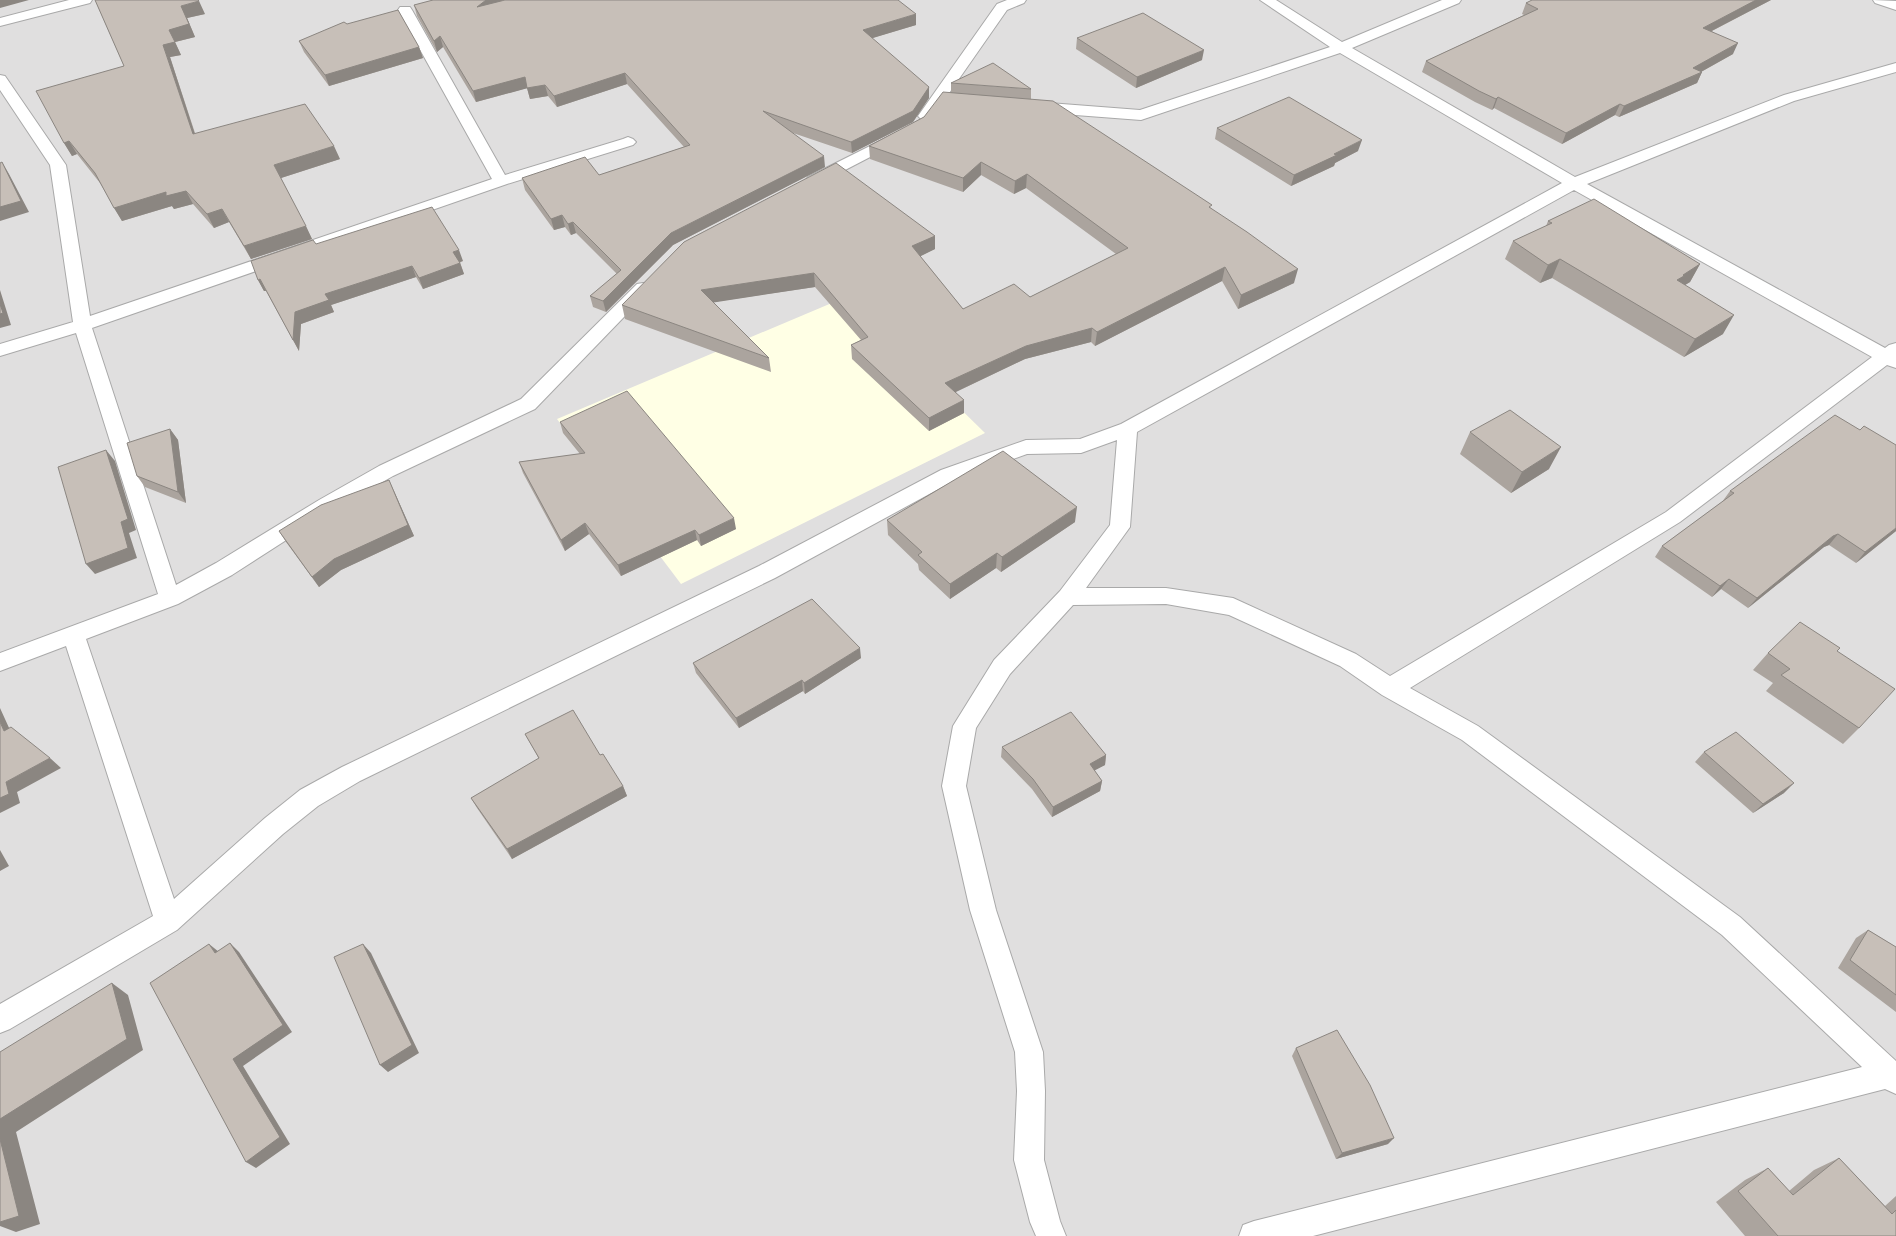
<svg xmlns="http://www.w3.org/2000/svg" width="1896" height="1236" font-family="'Alegreya Sans',sans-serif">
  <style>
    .residential { fill: #e0dfdf }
    .education { fill: #ffffe5 }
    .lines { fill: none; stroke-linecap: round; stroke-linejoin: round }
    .minor-casing { stroke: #a9a9a9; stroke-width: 2 }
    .minor { fill: #fff; fill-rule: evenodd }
    .wall { fill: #aba49e }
    .shaded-wall { fill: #8b8681 }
    .building { fill: #c7bfb8; stroke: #8b8681 }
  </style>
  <rect width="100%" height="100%" fill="#f2efe9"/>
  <path class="residential" d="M0,0h1896v1236h-1896z"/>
  <path class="education" d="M846,297l139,136 -304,151 -124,-165z"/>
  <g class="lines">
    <g class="minor-casing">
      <path id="minor" d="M69,0h23l-2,3 -90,23v-8z
        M1007,0h19l-2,3 -17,7 -76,109 -5,2 -5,-2 -3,-3 79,-112z
        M1260,0h16l66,42 100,-42h19l-2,3 -107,45 223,129 209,-82 112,-32v9l-102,29 -207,83 298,164 4,-3 7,-2v25l-9,-3 -207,157 -270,166 68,38 262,191 156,144v33l-11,-5 -572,147h-74l4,-11 11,-4 608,-154 -140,-132 -260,-195 -80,-45 -42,-29 -111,-51 -63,-11 -93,1 -63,69 -34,54 -10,58 30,124 47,142 2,39 -1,69 16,61 6,15h-30l-6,-14 -16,-62 3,-69 -2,-39 -45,-142 -28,-124 11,-60 41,-66 66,-69 50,-66 7,-85 -36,13 -54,1 -72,26 -180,98 -415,203 -42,25 -35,28 -106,96 -167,99 -10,4v-29l153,-88 -87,-270 -66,25v-18l158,-59 -82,-261 -76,23v-12l73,-22 -23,-157 -50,-75v-15l5,1 61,89 24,151 402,-137 -94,-169 2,-3h10l2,3 93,165 118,-36 5,-2 5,2 3,3 -3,3 -126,39 -415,144 84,257 40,-22 103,-63 60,-34 142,-67 116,-115 6,-1 6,1 3,4 -117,121 -142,67 -60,34 -101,65 -54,29 -92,35 88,260 91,-81 35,-28 42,-23 417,-201 182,-96 85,-30 54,-1 41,-15 441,-241 -222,-130 -199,67 -105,-8 -5,-2 -3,-3 3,-3 5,-2 104,8 190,-63zM1574,190l298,167 -206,155 -276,164 -34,-22 -123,-56 -67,-10h-80l44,-61 7,-95z
        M1873,0l23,1v9l-21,-7z
        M896,133l5,2 3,3 -3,3 -81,42 -6,2 -6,-2 -2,-3 2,-3z"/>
    </g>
    <use href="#minor" class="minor"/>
  </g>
  <path class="wall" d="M95,0l110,14 -18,4 8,19 -20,5 6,13 -11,2 25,76 145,26 -59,19 31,61 -61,20 -22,-37 -15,6 -21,-24 -19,5 -2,-3 -50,15 -22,-38 -23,-29 -5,2 -8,-13 60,-77z
    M431,0h72l-2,1 415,24 -44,13 57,60 -16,24 -61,31 -62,-21 35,35 -152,78 -67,67 -13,-5 -3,-11 27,-22 -41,-41 -5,2 -6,-8 -11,3 -29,-40 -3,-12 77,-3 85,-28 -57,-63 -70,23 -9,-11 -18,3 -3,-11 -51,14 -33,-55 -6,5 -20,-36 -3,-11 17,-4z
    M1532,0h239l-59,31 21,23 -32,18h1l-5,11 -78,34 -4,-2 -53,29 -68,-36 -2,2 -17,-8 -53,-30 4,-11 98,-46 -2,-1 4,-11z
    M347,24l72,23 4,11 -94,28 -25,-34 -5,-11z
    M1077,38l125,22 -66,28 -60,-39z
    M951,83l80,6v10l180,109 83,75 -56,26 -16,-28 -127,65 -4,-4 -66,17 -69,33 8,21 -35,18 -77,-72 -1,-14 10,-5 -46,-53 -102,15 56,56 2,14 -146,-53 -3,-14 313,-69v13l-15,7 43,53 67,-12 86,-43 -90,-66 -12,6 -33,-19 -18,17 -93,-33 -1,-13 55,-29 27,-24z
    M1217,128l141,23 -23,12 -1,3 -43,20 -76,-47z
    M1548,221l152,43 -10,18 -5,3 38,49 -39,23 -132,-79 -12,5 -35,-24 8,-18 33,-15z
    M316,244l147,17 -3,1 4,12 -41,15 -7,-12 -85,28 3,7 -33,12 -2,27 -33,-60h-2l-6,-11z
    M560,422l176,107 -35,17 -4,-6 -76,36 -32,-42 -24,17 -42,-78 -4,-11 61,-8 -17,-21z
    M170,429l8,11 8,63 -41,-16 -8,-11z
    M1470,432l79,37 -38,24 -51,-39z
    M394,491l20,45 -73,34 -22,17 -33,-45 -7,-11z
    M1730,491l166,40 -40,32 -27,-18 -5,2 -76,61 -27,-19 -9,8 -57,-40 7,-11 60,-44z
    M887,520l188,2 -74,50 -5,-4 -46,31 -31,-29 -1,-6 -30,-29z
    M1837,651l22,77 -16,16 -77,-53 7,-8 -20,-13 15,-17z
    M861,658l-56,36 -2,-3 -64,37 -43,-55 -3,-10z
    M525,734l75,21 23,31 4,10 -115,63 -35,-51 -6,-10 68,-39z
    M1002,747l104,8 -1,10 -11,5 8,11 -2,10 -48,26 -20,-28 -31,-32z
    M1704,752l80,41 -31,20 -58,-51z
    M1868,930l28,17v65l-58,-44 18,-30z
    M1296,1048l92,96 -52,15 -44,-103z
    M1839,1158l46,48 11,-10v40h-151l-29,-34 29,-22 23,-12 21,23 25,-21z"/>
  <path class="shaded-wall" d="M0,0h29l-29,8z
    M486,0h17l-22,18 -4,-11z
    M1756,0h15l-73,38 5,-10z
    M199,1l6,13 -18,4 8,19 -20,5 6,13 -11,2 29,90 -6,-13 -30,-89 6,-15 12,-24z
    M916,14v11l-53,16v-11z
    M440,36l3,11 -6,5 -3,-11z
    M1738,43l-5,11 -43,24 12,-6 -5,11 -78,34 5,-11z
    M419,47l4,11 -94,28 -4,-11z
    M1204,50l-2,10 -66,28 1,-11z
    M625,73l2,11 -70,23 -3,-11z
    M525,77l3,11 -52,14 -3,-11z
    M545,85l3,11 -18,3 -3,-11z
    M929,87v11l-16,24 -61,31 -1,-11z
    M1498,97l-4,11 -2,2 4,-11z
    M1620,104l-5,11 -53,29 4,-11z
    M1362,140l-4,11 -23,12 -1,3 -43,20 3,-11 40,-21z
    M69,141l8,13 -5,2 -8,-13z
    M334,146l6,13 -59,19 -7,-13z
    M824,156l1,11 -152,78 -67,67 -3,-11 68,-68z
    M2,162l7,12 20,38 -29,9v-14z
    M981,162v13l-18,17v-14z
    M1027,174l-1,14 -12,6 1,-13z
    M186,191l7,13 -19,5 -2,-3 -50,15 -8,-13 52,-16z
    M222,209l7,13 -15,6 -7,-14z
    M562,215l3,12 -11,3 -3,-11z
    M573,222l3,11 -5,2 -3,-11z
    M306,226l6,13 -61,20 -7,-13z
    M935,236v13l-22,11 -1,-14z
    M459,250l4,11 -6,2 -4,-11z
    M1560,259l-8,19 -12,5 8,-18z
    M460,263l4,11 -41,15 -4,-11z
    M1700,264l-10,18 -15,9 2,-11 6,-5z
    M412,266l4,11 -85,28 3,7 -33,12 -2,27 -6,-11 2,-28 30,-18z
    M1225,267l-3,14 -127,65 2,-14z
    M1298,269l-4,14 -56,26 3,-14z
    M814,273l1,14 -111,17 -3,-14z
    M260,279l6,12h-2l-6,-11z
    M0,290l11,35 -11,3z
    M1734,315l-11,19 -39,23 11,-18z
    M1092,328l-1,14 -66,17 -80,38v-14l81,-37z
    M964,400v13l-35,18v-13z
    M170,429l8,11 8,63 -8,-11z
    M1561,447l-12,22 -38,24 11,-21z
    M106,450l9,11 21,69 -7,3 8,25 -42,16 -9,-10 35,-42z
    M389,480l25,56 -73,34 -22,17 -7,-10z
    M1077,507l-2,15 -74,50 1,-15z
    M734,518l2,11 -35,17 -2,-11z
    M585,523l4,11 -24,17 -4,-11z
    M1896,528v3l-40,32 9,-11z
    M695,530l2,10 -76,36 -3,-11z
    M1838,534l-9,11 -5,2 -76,61 9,-10 76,-62z
    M997,553l-1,15 -46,31v-15z
    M1729,579l-8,10 -9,8 8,-11z
    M860,648l1,10 -56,36 -1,-11z
    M802,680l1,11 -64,37 -3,-10z
    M0,708l15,33 -11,-10 -4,-9z
    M1106,755l-1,10 -17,9 2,-10z
    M50,758l11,10 -44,24 3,11 -20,10v-15l6,-16z
    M1102,781l-2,10 -48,26 1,-10z
    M1794,783l-10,10 -31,20 10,-9z
    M623,786l4,10 -115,63 -5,-10z
    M0,850l9,16 -9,5z
    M230,943l9,9 53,80 -49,34 47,78 -34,24 -10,-6 -13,-103z
    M209,944l10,8 -4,1z
    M363,944l8,9 48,100 -31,19 -8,-7z
    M112,983l16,12 15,55 -127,82 24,92 -24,8 -16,-6v-107z
    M1394,1138l-6,6 -52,15 6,-6z"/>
  <path class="building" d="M95,0h103l1,1 -18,5 8,18 -20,6 6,12 -12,3 30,89 112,-30 29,42 -60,19 32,61 -62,20 -22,-37 -15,5 -21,-23 -20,5v-4l-52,16 -19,-35 -26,-32 -5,2 -28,-52 88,-25z
    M433,0h53l-9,7 28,-7h393l18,14 -53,16 66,57 -16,24 -62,31 -88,-31 61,45 -153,77 -68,68 -13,-5 31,-26 -48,-48 -5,2 -6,-9 -11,4 -29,-41 63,-21 14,18 91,-30 -65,-72 -71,23 -9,-11 -18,3 -2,-11 -52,14 -33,-55 -6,5 -20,-36z
    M1532,0h224l-53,28 35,15 -45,25 9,4 -78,34 -4,-2 -54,29 -68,-36 -2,2 -17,-8 -53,-30 112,-52 -12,-6z
    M398,10l21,37 -94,28 -26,-34 45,-19 3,2z
    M1143,13l61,37 -67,27 -60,-39z
    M993,63l38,26 -80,-6z
    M943,92l110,9 159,104 -3,2 38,25 51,37 -57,26 -16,-28 -128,65 -5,-4 -66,18 -81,37 19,17 -35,18 -78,-73 17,-8 -54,-64 -113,17 68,68 -147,-53 62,-63 152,-79 99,73 -23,10 51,63 51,-25 16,13 98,-49 -101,-74 -12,7 -34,-19 -18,16 -94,-32 55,-29z
    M1289,97l73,43 -28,14 3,1 -43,20 -77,-47z
    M2,162l19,39 -21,6v-44z
    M1594,199l106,65 -17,11 1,1 -7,4 57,35 -39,24 -135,-80 -12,6 -35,-24 39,-18 -4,-2z
    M432,207l27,43 -6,2 7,11 -41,15 -7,-12 -87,28 4,6 -34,12 -2,28 -33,-61 -2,1 -7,-19 62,-21 3,4z
    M0,304l3,9 -3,1z
    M627,391l107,127 -35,17 -4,-5 -77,35 -33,-42 -24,17 -42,-78 66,-9 -25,-31z
    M1510,410l51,37 -39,25 -52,-40z
    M1835,415l25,15 4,-4 32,19v83l-31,24 -27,-18 -5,2 -76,62 -28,-19 -9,7 -58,-40 72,-53 -4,-2z
    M170,429l8,63 -41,-16 -10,-33z
    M106,450l22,69 -7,3 7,26 -42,16 -28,-97z
    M1003,451l74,56 -75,50 -5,-4 -47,31 -32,-29 4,-3 -35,-32z
    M389,480l19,45 -74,34 -22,18 -33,-46 42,-26z
    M812,599l48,49 -56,35 -2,-3 -66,38 -43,-55z
    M1800,622l40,26 -3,3 58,38 -36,39 -78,-53 9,-6 -22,-16z
    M573,710l27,45 3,-1 20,32 -116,63 -36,-51 68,-40 -14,-24z
    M1071,712l35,43 -16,9 12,17 -49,26 -20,-28 -31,-32z
    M0,722l4,9 7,-4 39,31 -44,24 3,12 -9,4z
    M1736,732l58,51 -31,21 -59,-52z
    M1868,930l28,17v48l-46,-35z
    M230,943l53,82 -50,34 47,78 -34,25 -96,-179 59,-39 6,9z
    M363,944l49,101 -32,20 -46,-108z
    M112,983l15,56 -127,80v-67z
    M1337,1030l33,55 24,53 -52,15 -46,-105z
    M0,1139l19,77 -19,6z
    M1839,1158l53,56 4,-4v26h-118l-40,-45 30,-23 25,27z"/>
</svg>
